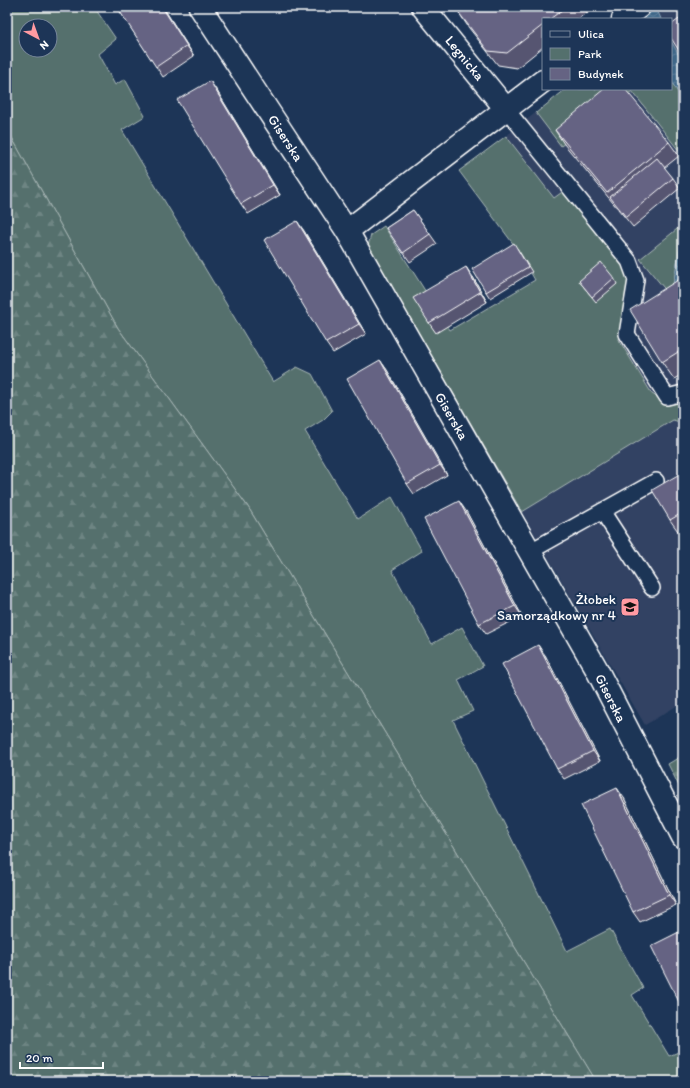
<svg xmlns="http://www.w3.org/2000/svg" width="690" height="1088" font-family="Itim,sans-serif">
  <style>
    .built { fill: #334364 }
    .green { fill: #54706d; stroke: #aab8b6; fill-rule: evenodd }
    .forest { fill: url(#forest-firs); stroke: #aab8b6 }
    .water { fill: url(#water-waves); stroke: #8da4b8 }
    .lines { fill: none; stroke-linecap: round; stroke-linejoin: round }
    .service-casing { stroke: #fff; stroke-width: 18 }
    .minor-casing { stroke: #fff; stroke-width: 25 }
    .service { stroke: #1d3557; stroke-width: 15 }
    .minor { stroke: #1d3557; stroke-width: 22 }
    .wall { fill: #575571; stroke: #fff }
    .shaded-wall { fill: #47455c; stroke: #fff }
    .building { fill: #656383; stroke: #fff }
    .labels { text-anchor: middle; stroke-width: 4; stroke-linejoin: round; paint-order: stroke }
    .street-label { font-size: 14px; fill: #fff; stroke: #1d3557 }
    .poi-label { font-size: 14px; fill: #fff; stroke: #1d3557; text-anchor: end }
  </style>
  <defs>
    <pattern id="forest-firs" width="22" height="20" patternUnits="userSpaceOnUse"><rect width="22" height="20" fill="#54706d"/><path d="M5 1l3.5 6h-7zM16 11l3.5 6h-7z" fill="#6e8583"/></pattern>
    <pattern id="water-waves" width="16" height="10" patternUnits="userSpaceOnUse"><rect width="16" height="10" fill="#416889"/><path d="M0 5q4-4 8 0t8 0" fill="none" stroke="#5e7f9b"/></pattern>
  </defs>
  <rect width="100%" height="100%" fill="#1d3557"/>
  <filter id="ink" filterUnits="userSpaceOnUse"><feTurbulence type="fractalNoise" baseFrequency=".025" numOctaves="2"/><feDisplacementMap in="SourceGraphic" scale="8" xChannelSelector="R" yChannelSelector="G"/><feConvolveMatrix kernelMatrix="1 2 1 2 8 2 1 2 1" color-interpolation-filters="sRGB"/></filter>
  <g filter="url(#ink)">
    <path class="built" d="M669,7h14v695l-38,23 -123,-213 9,-5 -96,-168 100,-59 48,-44 -77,-100 60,-47h105v-70h-17z"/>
    <path class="green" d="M7,7h87l22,32 -18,15 17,31 10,-6 20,37 -23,14 151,252 24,-15 15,7 20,37 -9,9 -18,11 53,88 34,-22 30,54 -30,19 40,74 30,-17 21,39 -25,14 15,31 -20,9 114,231 43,-22 33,59 -11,7 37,61 14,-6v31h-87l-348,-574 -130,-179 -111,-199zM26,26h24v24h-24z
      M671,81l12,19v56l-51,-65 -71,55 -25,-33 30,-24h105z
      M506,136l48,62 11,-8 59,76 6,19 -6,21 -5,34 33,54 17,10 14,-2v21l-10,-3 -151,92 -154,-266 3,-11 13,-9 66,104 85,-50 -18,-31 -58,-78z
      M682,225l1,6 -10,54v14l-33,-40z"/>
    <path class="forest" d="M7,129l111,199 130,179 348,574h-589z
      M683,755v39l-15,-30z"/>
    <path class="water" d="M632,7h24l5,12h-24z
      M671,41l12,21v38l-12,-19z
      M683,231v71l-10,-17z"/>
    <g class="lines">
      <g class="service-casing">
        <path id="service" d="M506,109l123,152 7,19 -9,54 40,63 16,-4
          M602,511l50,77
          M529,552l127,-71"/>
      </g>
      <g class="minor-casing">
        <path id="minor" d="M200,7l147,224 249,437 87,169
          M423,7l83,102
          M623,19l16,-12
          M347,231l196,-150"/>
      </g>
      <use href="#service" class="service"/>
      <use href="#minor" class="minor"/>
    </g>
    <path class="wall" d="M117,7h46l31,49 -31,21z
      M467,7h127l-16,12h-35v28l-26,21 -19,-3 -29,-37 -10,-15z
      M217,91l63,104 -32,19 -7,-10z
      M555,130l114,12 10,14 -15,12 9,10 7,10 -47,39 -69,-83z
      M413,210l24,34 -27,18 -24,-34z
      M297,221l7,10 62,103 -33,19 -7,-10z
      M517,248l15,24 -42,26 -4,-6z
      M473,277l14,25 -51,31 -7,-10z
      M683,277v97l-9,5 -12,-17z
      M614,278l3,6 -21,18 -17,-21z
      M380,360l7,10 60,105 -33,19 -7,-10z
      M683,472v60l-3,2 -10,-14z
      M466,511l56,105 -36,18 -7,-10z
      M545,655l55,106 -36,18 -7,-10z
      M624,798l52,107 -36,17 -7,-10z"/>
    <path class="shaded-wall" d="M162,7h1l31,49 -7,-10z
      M210,81l7,10 63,104 -7,-10z
      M297,221l7,10 62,103 -7,-10z
      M466,267l7,10 14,25 -7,-10z
      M380,360l7,10 60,105 -7,-10z
      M459,501l7,10 56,105 -7,-10z
      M538,645l7,10 55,106 -7,-10z
      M617,788l7,10 52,107 -7,-10z"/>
    <path class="building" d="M117,7h45l25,39 -31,21z
      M467,7h99l-16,12h-7v6l-36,28 -19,-2 -29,-38z
      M683,16v41l-12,-19v-13z
      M210,81l63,104 -32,19 -64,-104z
      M604,89h21l44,53 -62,51 -52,-63z
      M657,158l16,20 -47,39 -16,-20z
      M413,210l17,24 -27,19 -17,-25z
      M297,221l62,103 -33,19 -62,-103z
      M514,243l14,24 -42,25 -14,-23z
      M601,262l13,16 -22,19 -13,-16z
      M466,267l14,25 -51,31 -16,-25z
      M683,277v72l-21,13 -32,-52z
      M380,360l60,105 -33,19 -60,-105z
      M683,472v44l-1,-3 -12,7 -18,-30z
      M459,501l56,105 -36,18 -55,-105z
      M538,645l55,106 -36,18 -55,-105z
      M617,788l52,107 -36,17 -52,-107z
      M683,930v80l-32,-64z"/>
  </g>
  <defs>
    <g id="school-square" transform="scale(1)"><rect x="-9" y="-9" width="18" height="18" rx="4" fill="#ff9aa2" stroke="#1d3557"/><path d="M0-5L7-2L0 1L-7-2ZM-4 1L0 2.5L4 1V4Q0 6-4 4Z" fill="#111"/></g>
  </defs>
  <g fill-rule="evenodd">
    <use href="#school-square" x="630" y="607"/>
  </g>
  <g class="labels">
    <g class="street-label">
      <text transform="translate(465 58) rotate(51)" y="5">Legnicka</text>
      <text transform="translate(286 138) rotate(57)" y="5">Giserska</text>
      <text transform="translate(452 416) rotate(60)" y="5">Giserska</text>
      <text transform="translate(611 698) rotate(63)" y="5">Giserska</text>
    </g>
    <g class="poi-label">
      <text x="616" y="604">Żłobek<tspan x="616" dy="16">Samorządkowy nr 4</tspan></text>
    </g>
  </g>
  <rect width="690" height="1088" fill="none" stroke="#1d3557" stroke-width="24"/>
  <rect x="12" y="12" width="666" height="1064" fill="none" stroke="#fff" stroke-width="1.5" filter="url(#ink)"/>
  <rect x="542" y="18" width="130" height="72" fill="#1d3557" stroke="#77869a"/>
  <rect x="550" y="31" width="20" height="6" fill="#1d3557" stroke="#77869a"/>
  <text x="578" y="38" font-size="12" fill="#ffffff">Ulica</text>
  <rect x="550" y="48" width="20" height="12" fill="#54706d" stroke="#77869a"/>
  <text x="578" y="58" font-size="12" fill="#ffffff">Park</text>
  <rect x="550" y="68" width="20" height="12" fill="#656383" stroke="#77869a"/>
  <text x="578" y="78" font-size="12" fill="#ffffff">Budynek</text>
  <g transform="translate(38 38) rotate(139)"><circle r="19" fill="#1d3557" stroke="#77869a"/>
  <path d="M0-3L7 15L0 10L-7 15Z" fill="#ff9aa2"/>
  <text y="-6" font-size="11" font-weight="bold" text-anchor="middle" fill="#ffffff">N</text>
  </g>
  <path d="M20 1062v6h83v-6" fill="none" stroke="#ffffff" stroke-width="2"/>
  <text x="26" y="1062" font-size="12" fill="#ffffff" stroke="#1d3557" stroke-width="3" paint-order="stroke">20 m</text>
</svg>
